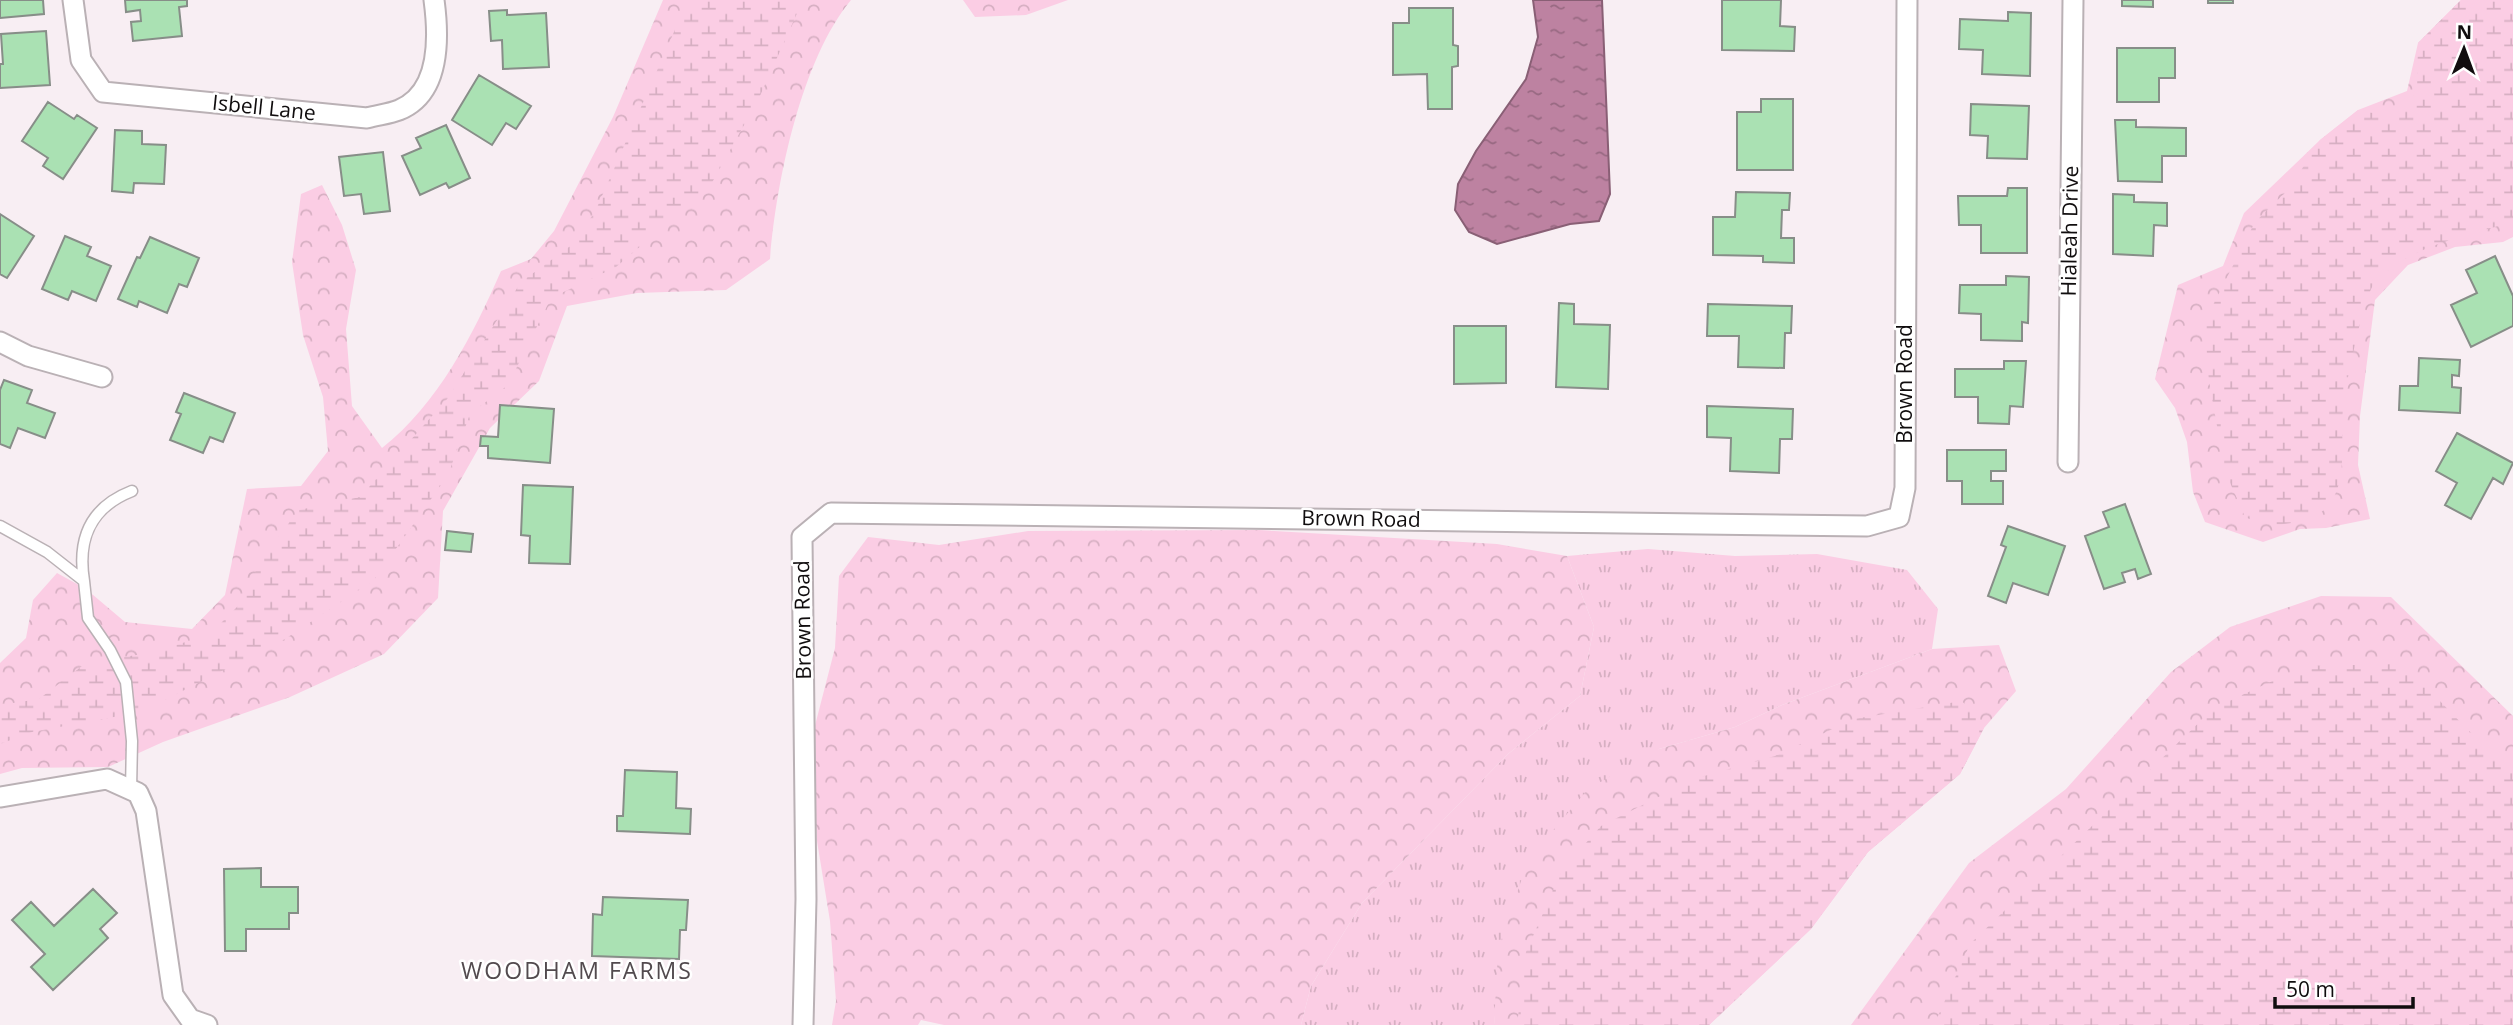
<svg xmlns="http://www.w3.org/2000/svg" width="2513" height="1025" font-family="'Open Sans',sans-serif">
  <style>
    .grass { fill: url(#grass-tufts) }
    .forest { fill: url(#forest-crowns) }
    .wetland { fill: url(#wetland-marsh) }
    .water { fill: url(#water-ripples); stroke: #895f75; stroke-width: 2 }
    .building { fill: #aae1b3; stroke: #878e88; stroke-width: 2 }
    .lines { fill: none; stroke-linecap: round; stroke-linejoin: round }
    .service-casing { stroke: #bab1b5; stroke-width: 13 }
    .minor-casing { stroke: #bab1b5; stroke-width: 23 }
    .service { stroke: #fff; stroke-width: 10 }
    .minor { stroke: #fff; stroke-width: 19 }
    .labels { text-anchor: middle; stroke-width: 5; stroke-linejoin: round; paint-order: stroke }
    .street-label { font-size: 21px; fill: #100d0e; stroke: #fff }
    .neighbourhood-label { font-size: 23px; letter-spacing: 2px; fill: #524a4e; stroke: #fff }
  </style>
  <defs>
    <pattern id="grass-tufts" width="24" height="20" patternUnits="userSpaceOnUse" patternTransform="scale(1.75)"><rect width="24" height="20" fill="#fbcde4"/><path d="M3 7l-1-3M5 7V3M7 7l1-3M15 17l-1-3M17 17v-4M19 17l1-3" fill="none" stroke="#d6afc2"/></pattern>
    <pattern id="forest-crowns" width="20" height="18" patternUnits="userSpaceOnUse" patternTransform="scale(1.75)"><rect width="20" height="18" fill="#fbcde4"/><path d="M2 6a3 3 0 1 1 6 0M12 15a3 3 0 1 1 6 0" fill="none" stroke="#d6afc2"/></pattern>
    <pattern id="wetland-marsh" width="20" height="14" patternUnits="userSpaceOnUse" patternTransform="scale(1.75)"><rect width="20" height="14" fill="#fbcde4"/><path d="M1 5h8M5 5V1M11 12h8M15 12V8" fill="none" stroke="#d6afc2"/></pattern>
    <pattern id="water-ripples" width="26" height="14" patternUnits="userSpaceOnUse" patternTransform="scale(1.75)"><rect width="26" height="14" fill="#bd82a1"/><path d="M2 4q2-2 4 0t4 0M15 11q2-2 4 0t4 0" fill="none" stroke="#986982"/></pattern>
  </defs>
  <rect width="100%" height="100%" fill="#f8eef3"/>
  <path class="grass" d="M1648,549l87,7 82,-2 90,16 31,39 -6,40 -150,56 -47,22 -76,22 -162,247 -3,29h-193l10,-39 51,-83 146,-149 72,-58 14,-69 -27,-71z"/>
  <path class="forest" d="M663,0h188c-50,60 -75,183 -81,259l-44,31 -89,3 -70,13 -28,75 -49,47 -47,83 -5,87 -54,56 -94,43 -127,45 -55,25 -86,1 -22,6v-111l26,-25 7,-38 24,-27 29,16 39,33 67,7 33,-34 22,-106 54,-3 27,-35 -5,-54 -20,-62 -11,-73 9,-68 21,-9 20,40 14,45 -10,59 6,77 30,42c56,-44 91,-113 119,-177l30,-12 23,-28 59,-114z
    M963,0h105l-42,15 -51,2z
    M2461,0h52v237l-10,5 -48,5 -47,18 -33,35 -15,116 -2,49 12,54 -44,9 -26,1 -37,13 -58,-20 -12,-30 -6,-50 -12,-34 -20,-29 23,-94 45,-19 21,-53 76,-73 38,-30 49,-19 11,-48z
    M1259,530l238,14 70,12 27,71 -14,69 -72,58 -146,149 -51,83 -10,39h-357l-23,-5 -3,5h-86l4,-24 -6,-80 -13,-80 -6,-100 24,-93 4,-72 29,-39 71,8 89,-14z
    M2321,596l70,1 122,119v309h-662l118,-162 97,-74 105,-117 59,-45z
    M1999,645l17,46 -32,37 -24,46 -92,78 -57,77 -102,96h-215l4,-75 30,-90 60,-71 71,-40 76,-22 47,-22 150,-56z"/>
  <path class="wetland" d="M688,0h115l-44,98 -50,90 -93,79 -65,31 -43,87 -38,29 -22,61 -74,105 -89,59 -144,73 -109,20 -32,12v-39l39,-6 47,-36 63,-10 60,-18 30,-30 23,-47 37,-48 61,-13 88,-99 73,-116 48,-35 26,-35z
    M2461,0h52v221c-48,17 -104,23 -139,63 -10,11 -29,104 -31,124 -4,40 12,100 -42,113 -21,5 -37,5 -56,-4l-20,-46 -16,-90 -5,-58 51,-101 35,-34 30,-48 38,-30c29,8 37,1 59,-17l1,-50z
    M2404,664l64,66 45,39v256h-579l36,-81 244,-236 91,-42z
    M1962,701l22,27 -24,46 -92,78 -57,77 -102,96h-192l9,-73 36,-82 39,-44 93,-47 81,-23 79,-37z"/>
  <path class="water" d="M1533,0h69l8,194 -11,27 -29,3 -73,20 -28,-12 -14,-22 3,-26 18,-33 50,-72 12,-42z"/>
  <path class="building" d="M0,0h43l1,14 -44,4z
    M125,0h62v6l-8,1 3,29 -49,5 -2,-19 10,-1 -1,-11 -14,2z
    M1722,0h59l-1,26 15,1 -1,24 -72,-1z
    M2122,0h31v7l-31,-1z
    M2208,0h25v3h-25z
    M1409,8h44v37l5,1v20l-6,1v42h-24l-1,-35 -34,1v-52h16z
    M507,10v5l39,-2 3,54 -46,2 -1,-29 -11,1 -2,-30z
    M2008,12l23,1 -1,63 -48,-2 1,-24 -24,-1 1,-30 48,2z
    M46,31l4,54 -50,3v-24h3l-2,-30z
    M2117,48h58v30h-16v24h-42z
    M479,75l52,31 -15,23 -10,-6 -14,22 -40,-25z
    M1761,99h32v71h-56v-58h24z
    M48,102l26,17 3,-4 20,13 -34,51 -20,-13 5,-8 -26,-17z
    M1971,104l58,2 -2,53 -40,-1 1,-22 -18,-1z
    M2115,120h21v7l50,1v28h-24v26l-44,-1z
    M446,125l24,53 -21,10 -3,-5 -26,12 -18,-39 19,-8 -5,-10z
    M115,130l27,1v13l24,1 -2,39 -30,-1 -1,10 -21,-2z
    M383,152l7,59 -26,3 -3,-20 -17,2 -5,-39z
    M2008,188h19v65h-46v-28h-22l-1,-29h49z
    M1736,192l54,1 -1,17h-7l-1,28h13v25l-31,-1v-6l-50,-1v-38h22z
    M2113,194l21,1v7l33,1v23l-13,-1 -1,31 -40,-2z
    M0,214l34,22 -27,42 -7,-4z
    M65,236l26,11 -4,9 24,10 -15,35 -24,-10 -4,9 -26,-11z
    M150,237l49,21 -12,29 -8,-3 -12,29 -28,-12 -2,6 -19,-8 19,-42 3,1z
    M2495,256l18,40v30l-42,21 -20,-42 26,-12 -11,-23z
    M2006,276l23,1 -1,46 -6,-1v19l-41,-1v-26l-22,-1 1,-28h46z
    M1559,303l15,1v20l36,1 -2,64 -52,-2z
    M1708,304l84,2 -1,27h-6l-1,35 -46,-1 1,-31h-32z
    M1454,326h52v57l-52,1z
    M2419,358l41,2 -1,16 -7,-1v12l9,1 -1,25 -61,-3 1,-24h18z
    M2004,361h22l-3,46 -13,-1 -1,18 -31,-1v-26h-23v-28h49z
    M4,380l28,10 -5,13 28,10 -10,25 -27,-10 -8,20 -10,-4v-54z
    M184,393l51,20 -12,29 -13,-5 -7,16 -33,-13 11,-26 -5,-2z
    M500,405l54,4 -4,54 -62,-5v-12h-8l1,-10 17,1z
    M1707,406l86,3 -1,30h-12l-1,34 -49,-2 1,-33 -24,-1z
    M2457,433l56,30 -10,21 -10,-6 -22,41 -26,-14 12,-22 -21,-12z
    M1947,450h59v21h-15v10h12v23h-41v-23h-15z
    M523,485l50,2 -3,77 -41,-1 1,-27 -9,-1z
    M2125,504l26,70 -13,5 -3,-10 -13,4 3,9 -21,7 -19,-53 24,-9 -6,-15z
    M2008,526l57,20 -17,49 -35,-12 -7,20 -18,-7 18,-49 -5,-2z
    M447,531l26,3 -2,18 -26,-2z
    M625,770l52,2 -1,36 15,1 -1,25 -73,-3v-15h6z
    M261,868v19h37v26h-9v16h-43v22h-21l-1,-82z
    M93,889l24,24 -17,16 8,9 -55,52 -22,-23 14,-13 -33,-34 19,-18 23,24z
    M603,897l85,3 -2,30h-6l-1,29 -87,-3 1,-42 9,1z"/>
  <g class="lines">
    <g class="service-casing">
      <path id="service" d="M0,526l47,26 37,29 4,37 22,32 16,32 6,59 -1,49
        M84,581c-7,-43 7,-74 48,-90"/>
    </g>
    <g class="minor-casing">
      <path id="minor" d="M73,0l8,60 22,32 264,26c10,-3 22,-4 32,-8 42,-17 40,-73 35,-110
        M0,342l28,14 74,21
        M2068,462l5,-462
        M1,797l106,-18 31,14 8,18 27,184 17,24 17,6
        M803,1025l3,-126 -4,-362 29,-24 1036,13 32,-9 6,-29 2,-488"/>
    </g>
    <use href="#service" class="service"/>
    <use href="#minor" class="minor"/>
  </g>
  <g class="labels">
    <g class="street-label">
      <text transform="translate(264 108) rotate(6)" y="7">Isbell Lane</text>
      <text transform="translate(2070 231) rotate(-89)" y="7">Hialeah Drive</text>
      <text transform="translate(1905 384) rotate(-90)" y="7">Brown Road</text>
      <text transform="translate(1361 519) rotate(1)" y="7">Brown Road</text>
      <text transform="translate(803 620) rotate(-91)" y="7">Brown Road</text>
    </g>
    <g class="neighbourhood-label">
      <text x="577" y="979">WOODHAM FARMS</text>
    </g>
  </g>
  <g transform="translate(2464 49) rotate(1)" stroke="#ffffff" stroke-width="5" paint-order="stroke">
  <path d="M0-5L12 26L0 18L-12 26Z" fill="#100d0e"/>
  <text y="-10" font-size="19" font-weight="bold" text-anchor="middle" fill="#100d0e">N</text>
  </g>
  <path d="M2275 997v10h138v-10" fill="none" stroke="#100d0e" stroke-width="3.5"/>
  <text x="2286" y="997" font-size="21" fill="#100d0e" stroke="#ffffff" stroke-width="5" paint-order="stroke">50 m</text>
</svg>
